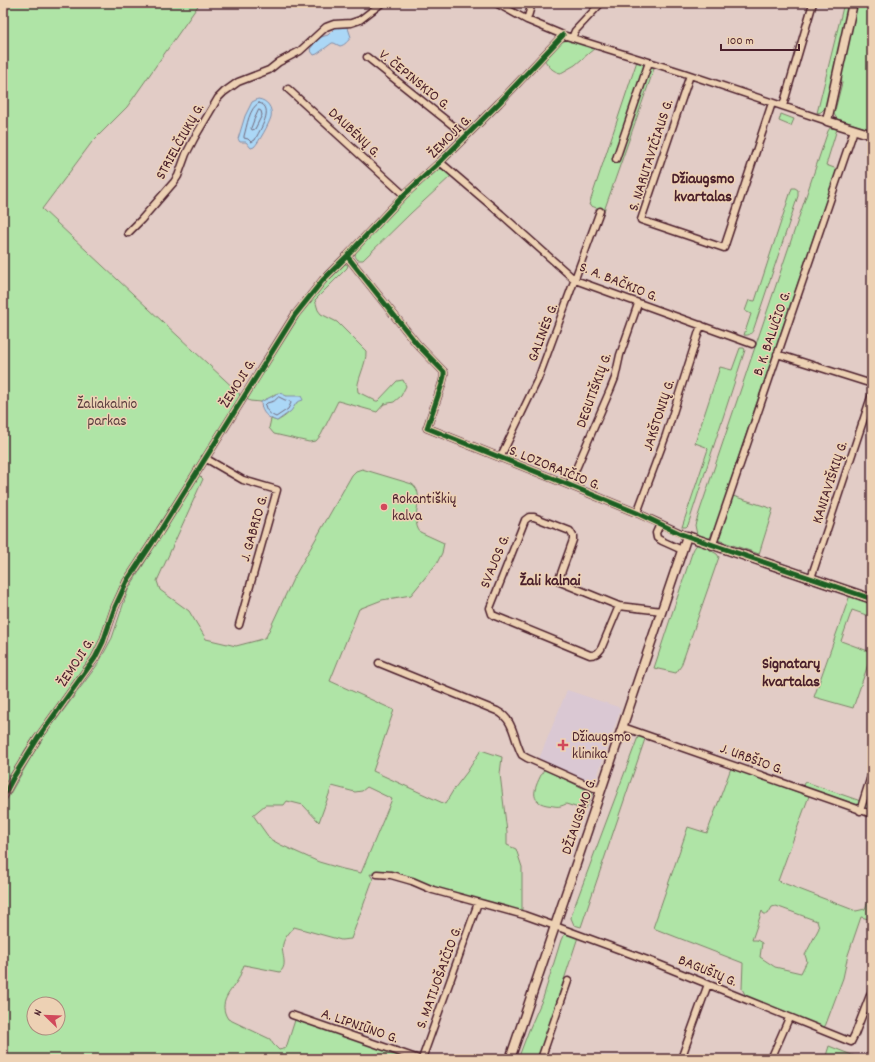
<svg xmlns="http://www.w3.org/2000/svg" width="875" height="1062" font-family="Dekko,sans-serif">
  <style>
    .built { fill: #dac8d3 }
    .green { fill: #afe4a6; stroke: #7c8268; fill-rule: evenodd }
    .water { fill: #abd7f6; stroke: #848da5 }
    .lines { fill: none; stroke-linecap: round; stroke-linejoin: round }
    .shore { stroke: #71697c; stroke-width: 1 }
    .minor-casing { stroke: #4a1f2b; stroke-width: 9 }
    .tertiary-casing { stroke: #4a1f2b; stroke-width: 11 }
    .minor { stroke: #edd1b4; stroke-width: 6 }
    .tertiary { stroke: #edd1b4; stroke-width: 8 }
    .cycleway-casing { stroke: #edd1b4; stroke-width: 8 }
    .cycleway { stroke: #1b5e20; stroke-width: 5 }
    .poi-dot { fill: #d1495b; stroke: #edd1b4; stroke-width: 1.5 }
    .labels { text-anchor: middle; stroke-width: 3; stroke-linejoin: round; paint-order: stroke }
    .street-label { font-size: 15px; fill: #4a1f2b; stroke: #edd1b4 }
    .park-label { font-size: 15px; fill: #593d3d; stroke: #edd1b4 }
    .poi-label { font-size: 15px; fill: #4a1f2b; stroke: #edd1b4; text-anchor: start }
    .neighbourhood-label { font-size: 16px; font-weight: bold; fill: #4a1f2b; stroke: #edd1b4 }
  </style>
  <rect width="100%" height="100%" fill="#e2ccc6"/>
  <filter id="ink" filterUnits="userSpaceOnUse"><feTurbulence type="fractalNoise" baseFrequency=".025" numOctaves="2"/><feDisplacementMap in="SourceGraphic" scale="8" xChannelSelector="R" yChannelSelector="G"/><feConvolveMatrix kernelMatrix="1 2 1 2 8 2 1 2 1" color-interpolation-filters="sRGB"/></filter>
  <g filter="url(#ink)">
    <path class="built" d="M567,690l54,18 -27,77 -55,-26z"/>
    <path class="green" d="M3,3h197l-73,104 -35,35 -50,67 197,184 1,4 -120,189 -24,64 -71,100 -22,41z
      M844,3h6l-23,103 -6,6 -4,1z
      M856,3h16v127l-35,-11 -3,-5 8,-31 -1,-10z
      M568,40l27,8 -20,17 -14,8c-8,-1 -13,-7 -17,-14 6,-7 14,-18 24,-19z
      M637,61l18,5 -51,145 -15,-6z
      M781,114l13,5 -3,7 -12,-5z
      M830,128l7,1 -11,36 11,4 -86,251 -37,111 -2,1 -1,4 -2,3 -12,-4 -2,-10 133,-394z
      M439,169h4l8,7 -40,37 -48,47h-5c-3,-3 -4,-6 -1,-10l50,-53z
      M792,188h3l3,2v6l-44,132c-2,5 -4,8 -10,7l7,-21 -6,-3 4,-11 6,1z
      M343,264h3l2,1 -1,3 -32,32 3,10 3,4 16,8 29,29c1,14 -11,31 -8,41l18,9h2l19,-20 6,-1 3,6 -5,10 -7,6 -10,2 -7,8 -39,-11 -17,34 -5,6 -7,1 -35,-8 -5,-6 2,-9 6,2c10,-5 14,-10 20,-19l-11,-6 -11,-2c-4,4 -10,5 -14,8l-11,-1 -5,-3 53,-82 18,-23z
      M740,348h4l1,2 -57,175 -2,2h-4l26,-78 -2,-2 -11,-4 25,-76 12,3z
      M362,469l50,15c15,10 -3,34 8,48l24,11 -2,10 -5,10 -26,32 -29,5 -23,9 -29,72 64,29 -21,61 72,33 9,-15 13,-17 14,-22 21,7 -2,17 7,58v13l9,4 6,18v42l-1,3 -11,-2 -28,-10 -58,-16 -2,5 -23,-9 -29,-6 1,2 2,3 -22,60 -10,1 -47,-13c-4,5 -10,11 -11,17 -3,9 6,20 -3,28l-36,-7c-2,4 -3,9 -5,13 -8,14 -22,24 -11,41l42,20 3,5 6,6 7,-2 10,-31 116,42h-409v-253l36,-63 59,-79 14,-26 16,-48 70,-116 5,5 -46,102 3,9 29,21 17,28 30,7 23,-6 7,-3 27,-58 59,-104 4,-4zM332,786l23,6 7,-1 5,-4 25,12 -31,74 -18,-4 -24,-7 -38,-17 -11,-6 -17,-24 12,-10h19l3,-4 16,4 16,17zM34,1004h24v24h-24z
      M733,496l40,13 -14,45 -41,-14z
      M700,543l9,4 1,3 7,4 2,3 -38,109 -5,7 -22,-5 38,-115c2,-4 3,-8 8,-10z
      M850,595l22,7v15l-20,-7 -11,31 27,10 4,-12v14l-19,55 -39,-11z
      M641,736l4,3 -64,188 -7,-2 -3,-7 1,-5 66,-176z
      M731,768l78,28 -31,85 78,30 9,-2 7,-19v30l-11,-3 -13,38 -5,23 -17,46 -2,4 -3,1 -75,-33 -4,-7 1,-26 -90,-35 35,-101 19,6zM776,906l41,15 2,7 -14,27 2,6 -6,12 -26,-6 -15,-10 2,-14 -5,-3h-5l10,-29 2,3h4l4,-7z
      M544,769l49,24 -8,17 -19,-6c-8,4 -10,2 -19,1 -22,-4 -9,-23 -3,-36z
      M806,782l66,23v5l-67,-23 -2,-2 1,-2z
      M566,934l12,3 -40,122h-20l11,-29 14,-32 18,-58 2,-4z
      M829,1046l33,13h-37z"/>
    <path class="water" d="M339,27h7l2,1 3,9c-3,4 -6,8 -11,9l-6,-3h-2l-15,11 -3,1 -3,-4 -1,-2 7,-9 4,-3 7,-2 7,-7z
      M258,99c9,1 15,9 13,18 -2,7 -12,25 -17,30l-3,1 -5,-6h-6l-2,-3 7,-23 7,-14z
      M278,393l5,1 3,2h15l2,4 -6,2 -6,9 -14,10c-9,-3 -16,-8 -16,-19 3,-2 6,-3 10,-5 3,-1 4,-3 7,-4z"/>
    <g class="lines">
      <path class="shore" d="M259,103c17,4 0,28 -4,37l-4,2 -3,-3 -4,-1v-2c3,-10 5,-28 15,-33z
        M259,110l2,1 1,4 -7,14 -3,1 -1,-2 3,-8z
        M279,397l6,3 5,1 1,2 -3,6 -12,8c-5,-2 -10,-6 -11,-12l2,-2 7,-2z"/>
      <g class="minor-casing">
        <path id="minor" d="M496,3l31,17 36,15 118,37 146,49
          M527,20l5,-17
          M572,38l3,-7 26,-28
          M367,57l99,79
          M690,75l-49,145 83,28 48,-145
          M288,89l116,106
          M783,106l30,-103
          M616,159l33,-97
          M440,162l61,52 74,66 177,64
          M128,233l13,-13 33,-38 4,-6 8,-22 9,-17 23,-39 6,-6 14,-10 31,-12 10,-8 21,-11 26,-24 8,-3 17,-1 9,-3 22,-17
          M347,256l70,88 27,28v4l-2,8 -15,44 142,57 68,28 50,23
          M777,354l95,30
          M205,458l38,22 34,10 -38,135
          M500,458l38,-79 62,-168
          M569,485l42,-97 4,-10 5,-23 18,-51
          M637,513l29,-78 35,-110
          M660,524l-4,9 1,5 5,3 20,9
          M713,544l141,-414
          M811,578l61,-184
          M619,606l-18,43c-3,4 -5,6 -11,6l-95,-39 -3,-2 -2,-6 35,-88 4,-3h5l36,14 3,5v4l-14,39 1,3 59,24 43,5
          M379,663l118,48c18,9 16,28 25,44l5,3 74,33
          M623,727l249,87
          M3,797l10,-19 25,-40 57,-80 8,-16 12,-35 12,-26 33,-50 135,-216 28,-35 24,-24 57,-61 36,-33 59,-59 64,-68
          M860,811l12,-38
          M377,874l14,1 21,6 21,9 91,25 31,11 98,36 198,80 4,-8 17,-44
          M292,1015l127,44
          M422,1059l56,-156
          M541,1059l27,-78
          M681,1059l27,-75
          M771,1059l18,-41"/>
      </g>
      <g class="tertiary-casing">
        <path id="tertiary" d="M853,3l-26,118 45,14
          M510,1059l177,-523 185,63"/>
      </g>
      <use href="#minor" class="minor"/>
      <use href="#tertiary" class="tertiary"/>
      <g class="cycleway-casing">
        <path id="cycleway" d="M347,256l70,88 27,28v4l-2,8 -15,44 142,57 68,28 44,21 191,65
          M3,797l10,-19 25,-40 57,-80 8,-16 12,-35 12,-26 33,-50 135,-216 28,-35 24,-24 57,-61 36,-33 59,-59 64,-68"/>
      </g>
      <use href="#cycleway" class="cycleway"/>
    </g>
  </g>
  <g class="poi-dot">
    <circle cx="384" cy="507" r="4"/>
    <path d="M561 739h4v4h4v4h-4v4h-4v-4h-4v-4h4z"/>
  </g>
  <g class="labels">
    <g class="street-label">
      <text transform="translate(415 79) rotate(39)" y="5">V. ČEPINSKIO G.</text>
      <text transform="translate(355 132) rotate(43)" y="5">DAUBĖNŲ G.</text>
      <text transform="translate(449 136) rotate(-45)" y="5">ŽEMOJI G.</text>
      <text transform="translate(179 141) rotate(-61)" y="5">STRIELČIUKŲ G.</text>
      <text transform="translate(650 155) rotate(-72)" y="5">S. NARUTAVIČIAUS G.</text>
      <text transform="translate(619 281) rotate(22)" y="5">S. A. BAČKIO G.</text>
      <text transform="translate(542 332) rotate(-69)" y="5">GALINĖS G.</text>
      <text transform="translate(771 333) rotate(-71)" y="5">B. K. BALUČIO G.</text>
      <text transform="translate(237 383) rotate(-58)" y="5">ŽEMOJI G.</text>
      <text transform="translate(593 390) rotate(-70)" y="5">DEGUTIŠKIŲ G.</text>
      <text transform="translate(658 415) rotate(-72)" y="5">JAKŠTONIŲ G.</text>
      <text transform="translate(555 467) rotate(22)" y="5">S. LOZORAIČIO G.</text>
      <text transform="translate(829 482) rotate(-72)" y="5">KANIAVIŠKIŲ G.</text>
      <text transform="translate(253 528) rotate(-74)" y="5">J. GABRIO G.</text>
      <text transform="translate(494 561) rotate(-68)" y="5">SVAJOS G.</text>
      <text transform="translate(75 662) rotate(-57)" y="5">ŽEMOJI G.</text>
      <text transform="translate(752 758) rotate(20)" y="5">J. URBŠIO G.</text>
      <text transform="translate(578 816) rotate(-71)" y="5">DŽIAUGSMO G.</text>
      <text transform="translate(708 970) rotate(22)" y="5">BAGUŠIŲ G.</text>
      <text transform="translate(438 977) rotate(-70)" y="5">S. MATIJOŠAIČIO G.</text>
      <text transform="translate(360 1025) rotate(19)" y="5">A. LIPNIŪNO G.</text>
    </g>
    <g class="park-label">
      <text x="107" y="408">Žaliakalnio<tspan x="107" dy="17">parkas</tspan></text>
    </g>
    <g class="poi-label">
      <text x="392" y="503">Rokantiškių<tspan x="392" dy="17">kalva</tspan></text>
      <text x="572" y="741">Džiaugsmo<tspan x="572" dy="17">klinika</tspan></text>
    </g>
    <g class="neighbourhood-label">
      <text x="703" y="183">Džiaugsmo<tspan x="703" dy="18">kvartalas</tspan></text>
      <text x="550" y="585">Žali kalnai</text>
      <text x="791" y="668">Signatarų<tspan x="791" dy="18">kvartalas</tspan></text>
    </g>
  </g>
  <rect width="875" height="1062" fill="none" stroke="#edd1b4" stroke-width="16"/>
  <rect x="8" y="8" width="859" height="1046" fill="none" stroke="#4a1f2b" stroke-width="1.5" filter="url(#ink)"/>
  <g transform="translate(46 1016) rotate(293)"><circle r="19" fill="#edd1b4" stroke="#ac8a7d"/>
  <path d="M0-3L7 15L0 10L-7 15Z" fill="#d1495b"/>
  <text y="-6" font-size="11" font-weight="bold" text-anchor="middle" fill="#4a1f2b">N</text>
  </g>
  <path d="M721 44v6h78v-6" fill="none" stroke="#4a1f2b" stroke-width="2"/>
  <text x="727" y="44" font-size="12" fill="#4a1f2b" stroke="#edd1b4" stroke-width="3" paint-order="stroke">100 m</text>
</svg>
